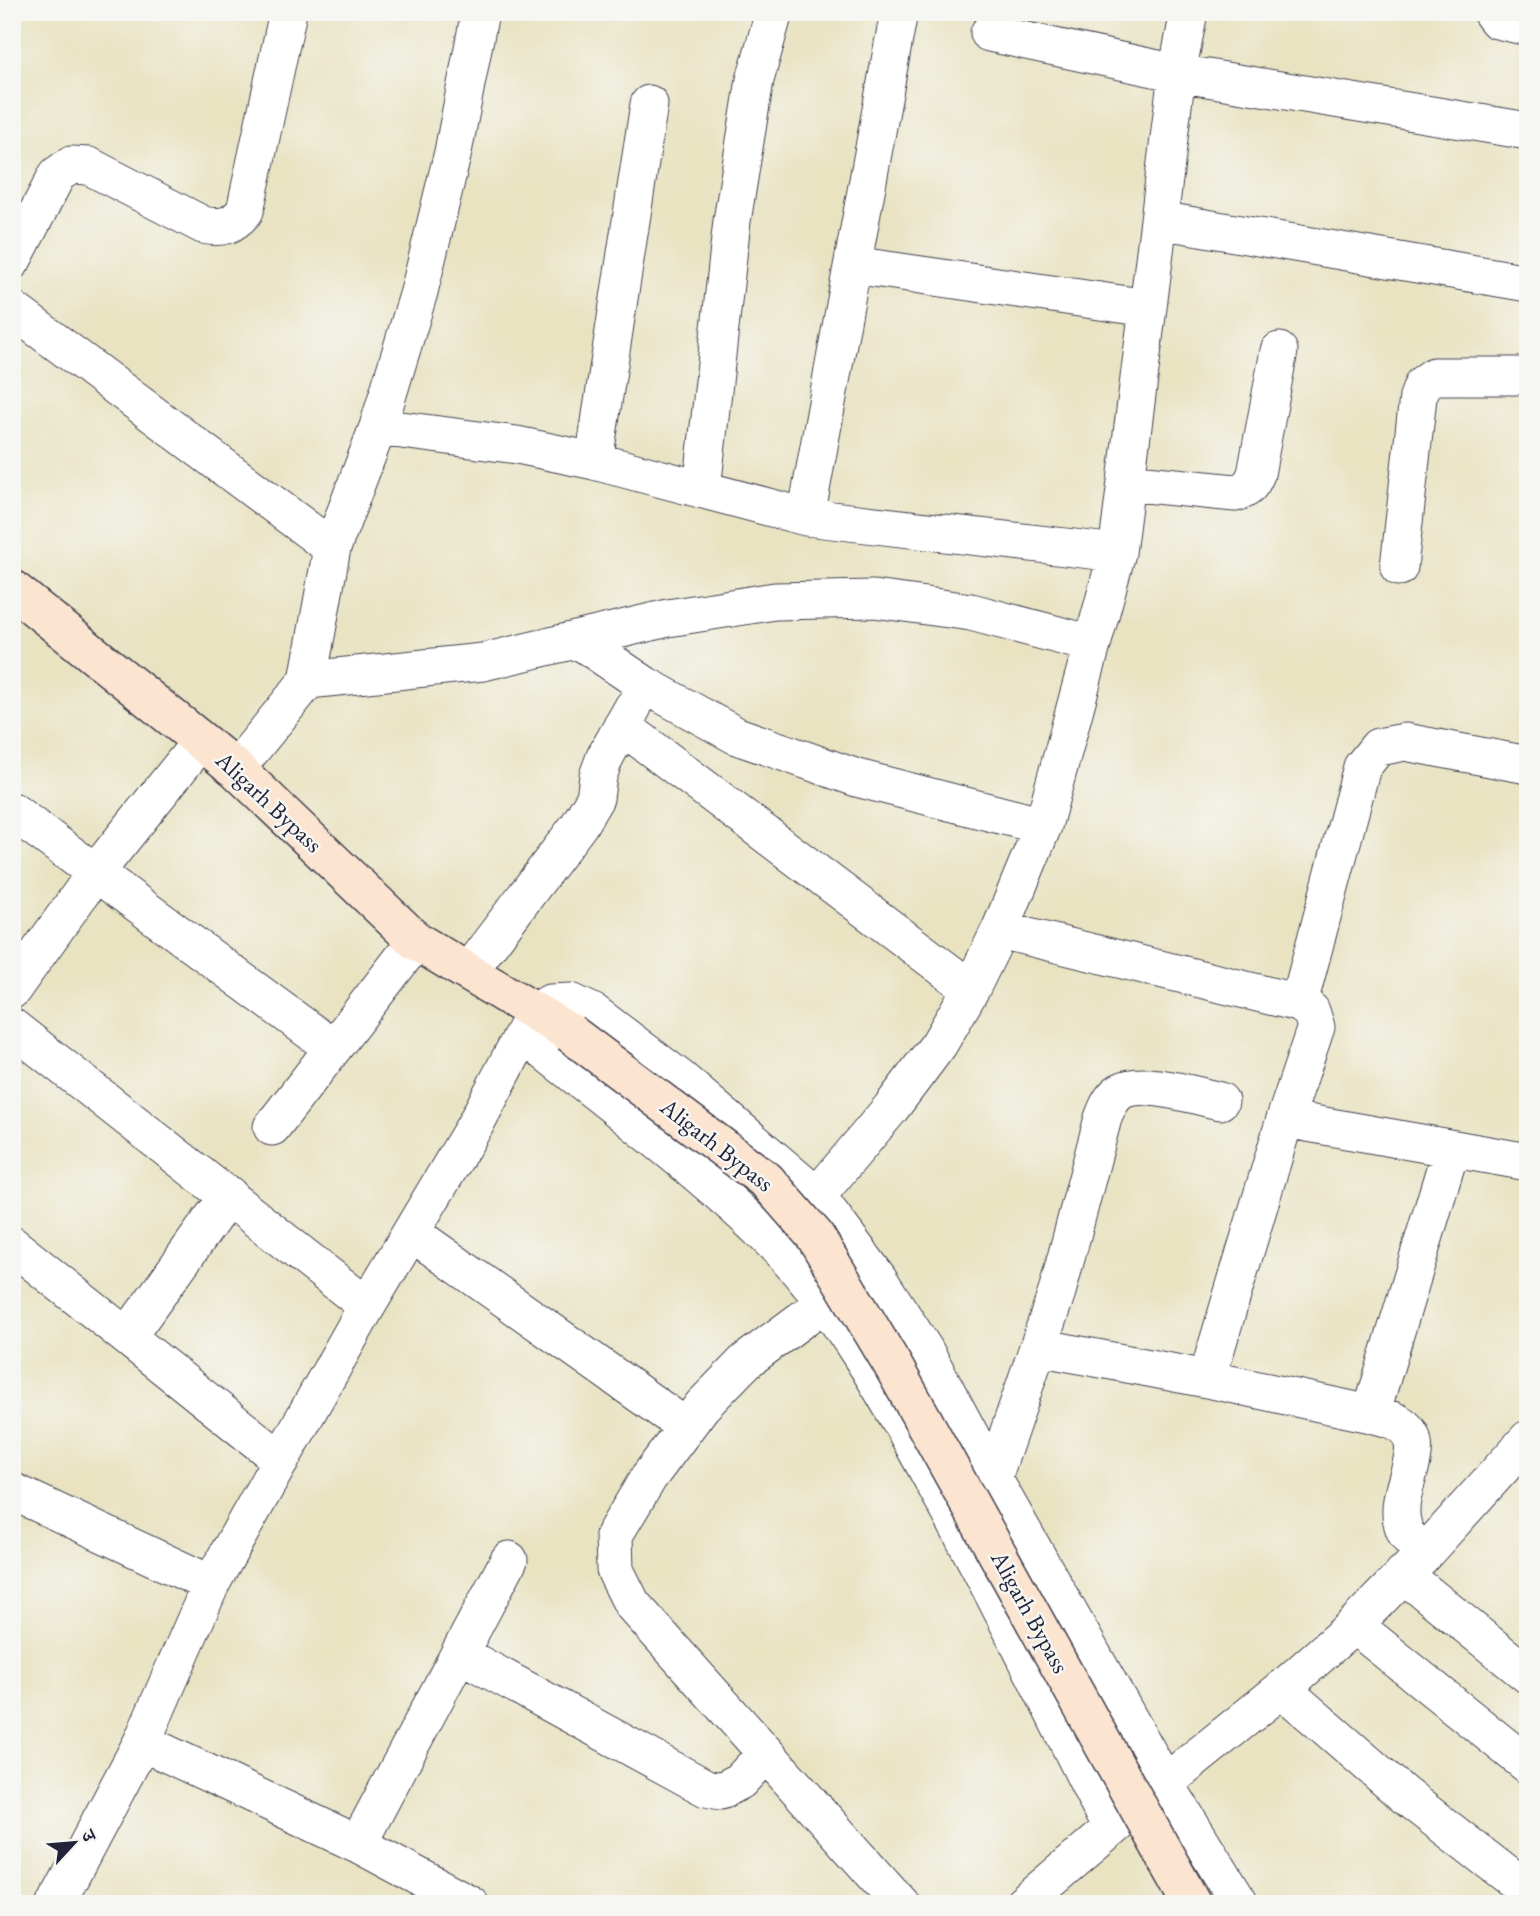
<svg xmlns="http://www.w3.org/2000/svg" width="1540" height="1916" font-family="'EB Garamond','Noto Serif Devanagari',serif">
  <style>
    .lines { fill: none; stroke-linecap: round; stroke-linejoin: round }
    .street-casing { stroke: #403f4f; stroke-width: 39 }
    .secondary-casing { stroke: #403f4f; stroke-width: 41 }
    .street { stroke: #fff; stroke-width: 37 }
    .secondary { stroke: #fce5d0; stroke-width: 38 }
    .secondary-bridge-casing { stroke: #403f4f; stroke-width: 41; stroke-linecap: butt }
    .secondary-bridge { stroke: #fce5d0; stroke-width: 38 }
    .labels { text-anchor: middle; stroke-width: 5; stroke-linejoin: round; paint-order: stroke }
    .street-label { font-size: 24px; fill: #22223b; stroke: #f6f6f2 }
  </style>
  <rect width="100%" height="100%" fill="#f6f6f2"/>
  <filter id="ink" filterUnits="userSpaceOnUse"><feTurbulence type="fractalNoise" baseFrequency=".0143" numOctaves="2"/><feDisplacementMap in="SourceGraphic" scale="14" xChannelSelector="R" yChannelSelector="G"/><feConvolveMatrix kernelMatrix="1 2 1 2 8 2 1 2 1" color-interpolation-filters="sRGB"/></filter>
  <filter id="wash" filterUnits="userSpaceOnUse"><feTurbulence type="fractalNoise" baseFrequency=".00686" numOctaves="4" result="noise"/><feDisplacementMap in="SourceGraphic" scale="28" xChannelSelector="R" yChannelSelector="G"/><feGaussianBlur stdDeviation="1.57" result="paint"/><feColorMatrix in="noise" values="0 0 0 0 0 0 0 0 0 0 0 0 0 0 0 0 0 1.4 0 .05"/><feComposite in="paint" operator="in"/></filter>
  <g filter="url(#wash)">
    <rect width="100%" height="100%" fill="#e9e3c2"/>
  </g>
  <g filter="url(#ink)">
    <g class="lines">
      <g class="street-casing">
        <path id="street" d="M899,12l-93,505 311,36
          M1189,12l-12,61 -18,147 369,63
          M1491,12l6,8 31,7
          M989,33l188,40 351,58
          M12,261l45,-86 14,-10 18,1 114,59c20,4 29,1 42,-14l43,-199
          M853,265l295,43
          M12,309l320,239
          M378,427l139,18 77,16 212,56
          M594,461l55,-357
          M1126,482l109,11c12,-3 16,-7 21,-19l23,-123
          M702,489l30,-268 23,-141 19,-68
          M1399,567l19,-170 5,-13 11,-8h94
          M580,641l65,44 92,51 120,42 186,48
          M308,680l175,-18 185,-44 107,-17 99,-2 97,13 121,32
          M622,726l349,263 29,-59 43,-104 74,-273 42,-333
          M236,769l72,-89 24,-132 46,-121 41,-135 34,-140 27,-140
          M12,811l321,237
          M1000,930l299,73 12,8 5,16 -31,92 -78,260 164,35c8,2 18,4 26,8 42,23 -12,71 9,111 4,7 12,14 18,21
          M468,972l111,-147 16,-27 3,-22 7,-19 28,-50
          M12,990l84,-118 105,-131
          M1299,1003l63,-236 16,-20 27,-5 123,23
          M12,1027l355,279
          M524,1035c84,68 174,133 251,210 64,65 115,156 158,236 63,114 120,231 178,348
          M1285,1119l243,43
          M272,1127l144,-186
          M817,1196l74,-88 48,-64 32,-55
          M412,1233l274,194
          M12,1245l269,215
          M824,1303l-78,58 -44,45 -53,71 -35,58 1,35 17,34 269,300
          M127,1337l102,-142
          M1038,1347l169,32
          M1371,1414l80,-265
          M993,1478l64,-186 46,-174c4,-10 8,-21 18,-27 21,-12 76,5 99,10
          M12,1491l199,93
          M1403,1574l125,101
          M1354,1625l174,140
          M460,1654l246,134 15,3 19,-10 26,-28
          M1282,1689l122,106 124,96
          M142,1742l216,102 112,60
          M358,1844l151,-284
          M56,1904l86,-162 69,-158 156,-278 108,-181 59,-112 16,-10 21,-1 23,11 88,67 135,116 61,82 46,71 69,129 172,305 75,121
          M1023,1904l142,-121 117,-94 72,-64 70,-71 104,-115"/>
      </g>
      <g class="secondary-casing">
        <path id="secondary" d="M12,589l224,180 180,172 154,92"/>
      </g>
      <use href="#street" class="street"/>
      <use href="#secondary" class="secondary"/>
      <g class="secondary-bridge-casing">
        <path id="secondary-bridge" d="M570,1033l197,148 48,55 77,128 300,540"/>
      </g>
      <use href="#secondary-bridge" class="secondary-bridge"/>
    </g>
  </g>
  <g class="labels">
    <g class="street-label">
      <text transform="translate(269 802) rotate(43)" y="8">Aligarh Bypass</text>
      <text transform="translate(717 1145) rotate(38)" y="8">Aligarh Bypass</text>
      <text transform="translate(1030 1612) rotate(61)" y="8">Aligarh Bypass</text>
    </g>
  </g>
  <rect width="1540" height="1916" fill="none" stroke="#f6f6f2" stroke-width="42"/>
  <g transform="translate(74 1843) rotate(64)" stroke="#f6f6f2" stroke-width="5" paint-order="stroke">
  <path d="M0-5L12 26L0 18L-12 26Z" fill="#22223b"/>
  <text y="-10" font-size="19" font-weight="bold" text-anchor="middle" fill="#22223b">उ</text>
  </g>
</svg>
